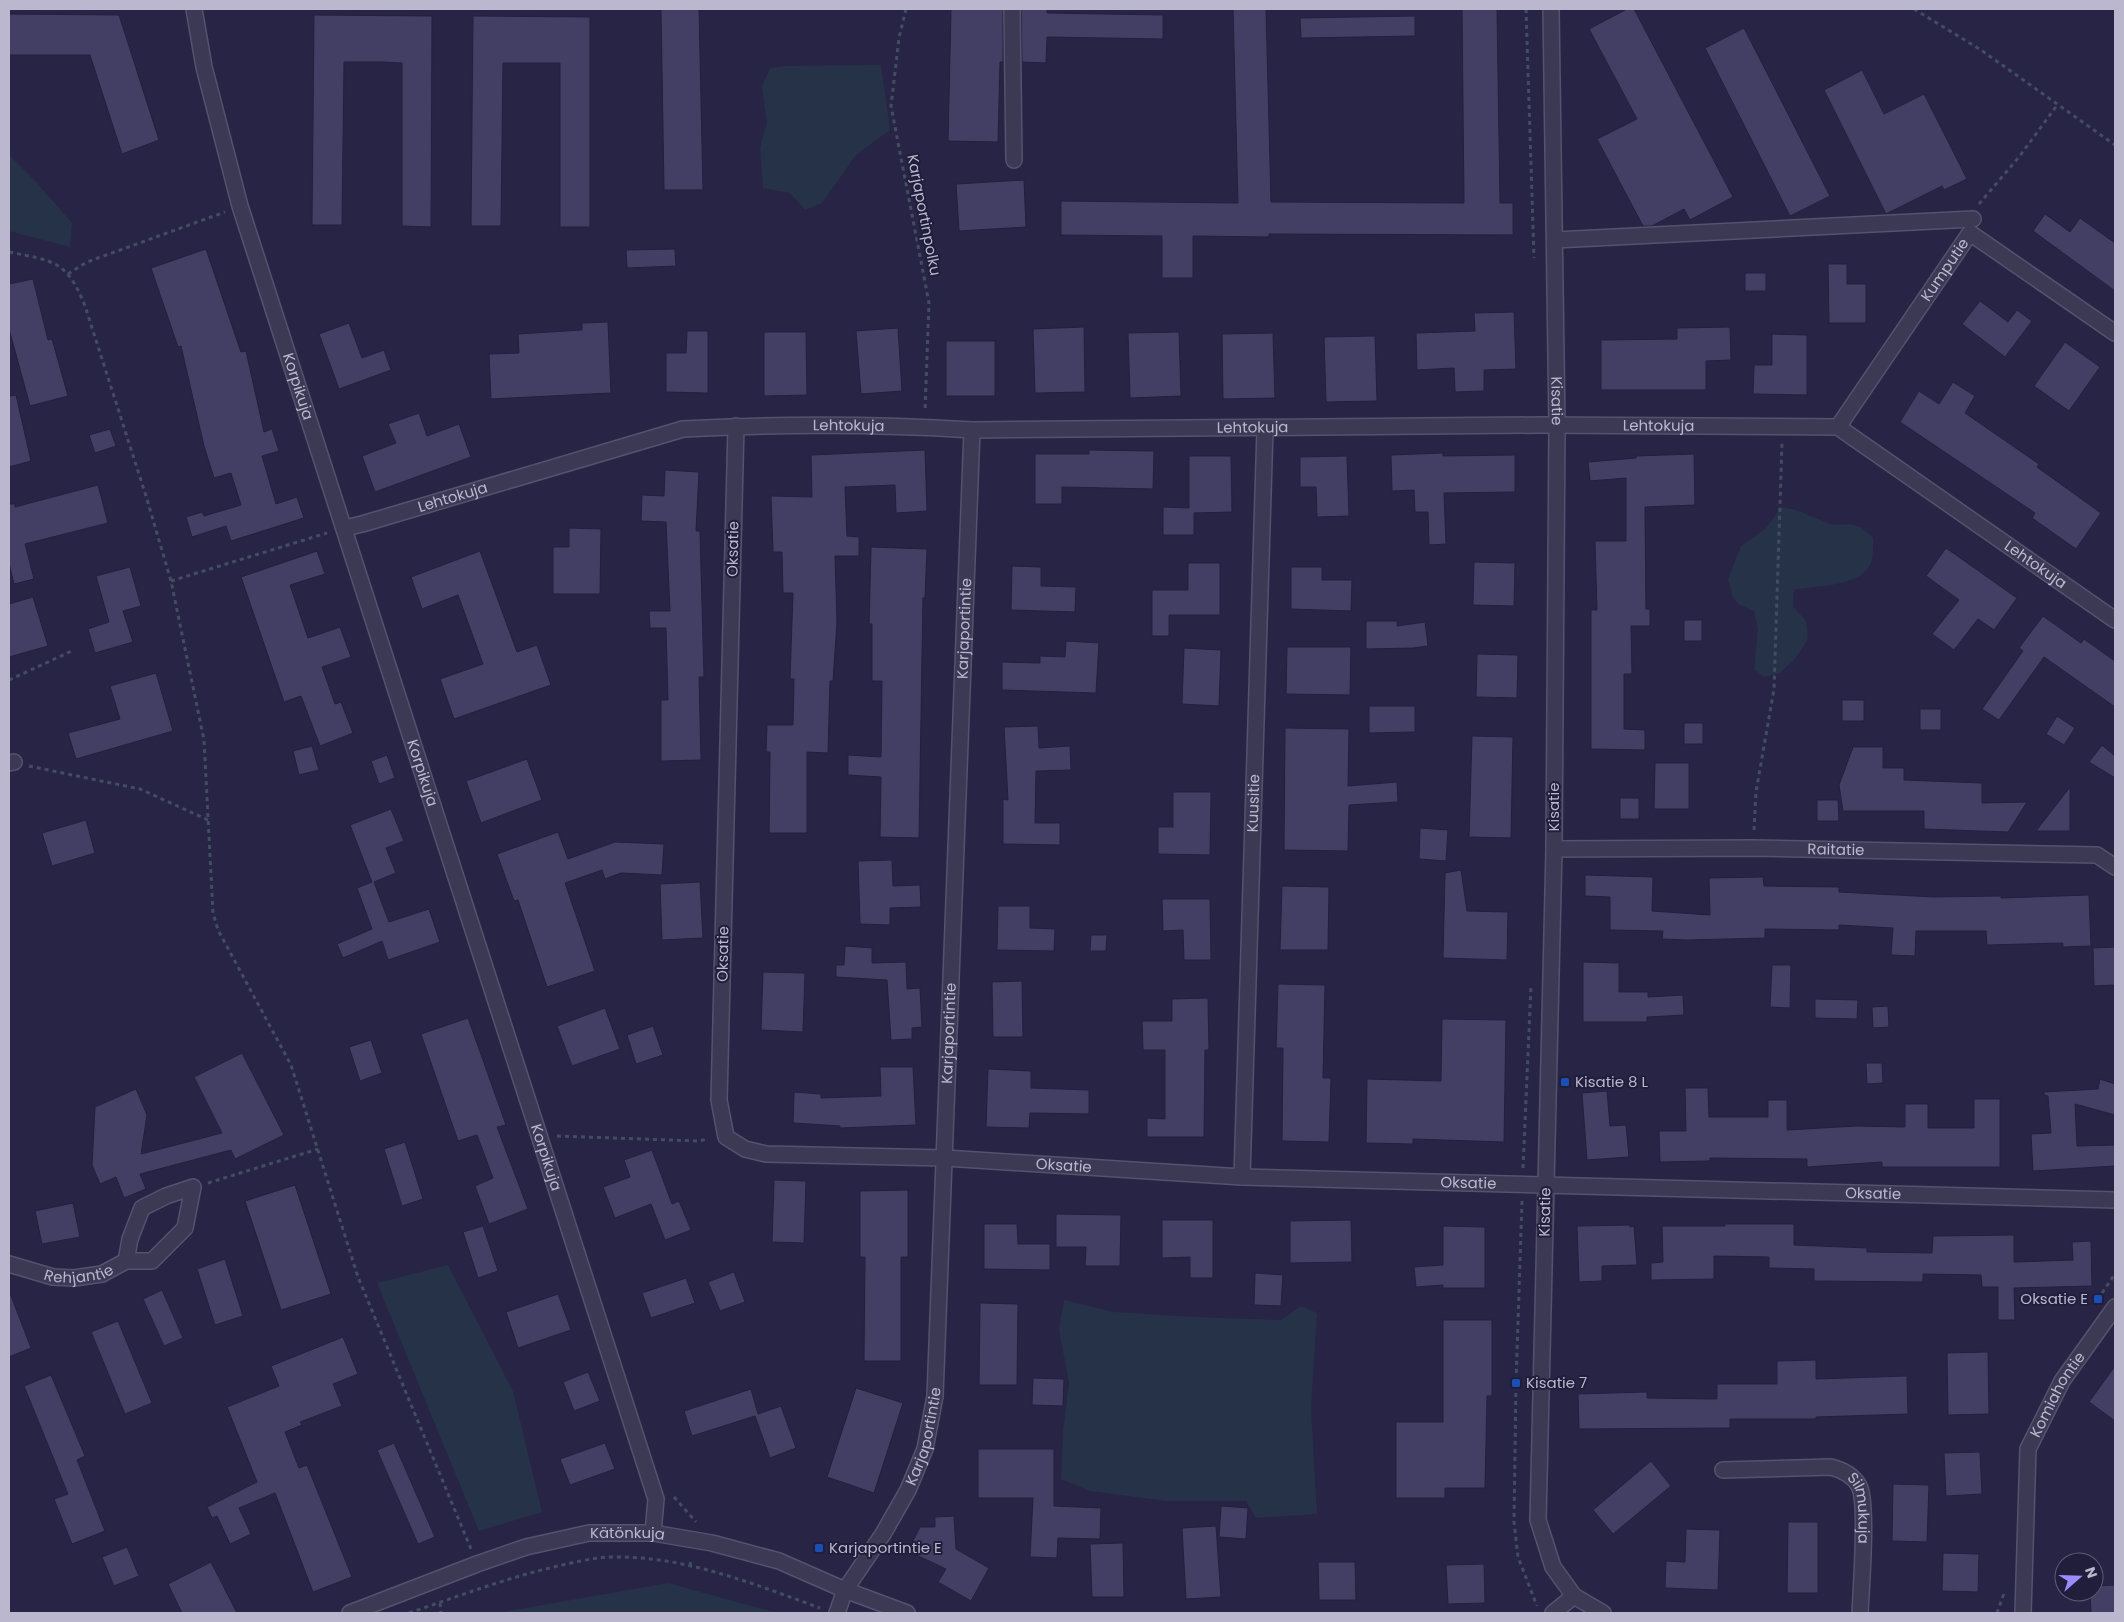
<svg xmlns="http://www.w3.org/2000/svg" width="2124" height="1622" font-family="Poppins,sans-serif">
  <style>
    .green { fill: #263247 }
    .building { fill: #423e64; stroke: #23203d }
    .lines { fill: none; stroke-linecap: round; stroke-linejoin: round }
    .minor-casing { stroke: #55526d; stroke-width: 18 }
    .path { stroke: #424e60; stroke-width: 3; stroke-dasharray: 4 4; stroke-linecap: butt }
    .minor { stroke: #3c3955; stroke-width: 15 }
    .transit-dot { fill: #1a4fb4; stroke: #211e3b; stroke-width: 2 }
    .labels { text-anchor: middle; stroke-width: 4; stroke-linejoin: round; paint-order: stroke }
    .street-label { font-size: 15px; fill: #bab7ce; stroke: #211e3b }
    .poi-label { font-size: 15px; fill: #bab7ce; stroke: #211e3b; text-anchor: start }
  </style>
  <rect width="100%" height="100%" fill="#282446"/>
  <path class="green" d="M784,66l97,-1 9,65 -34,25 -34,48 -17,7 -15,-17 -27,-5 -3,-40 7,-26 -5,-35 8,-19z
    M9,155l28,28 35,40 -2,24 -61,-16z
    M1782,507l14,3 37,15 17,-1 11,3 12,11c0,8 1,19 -3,27 -12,23 -55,20 -76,25l-1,16 13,15 2,18 -13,20 -15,14 -16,4 -10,-8 4,-40 -4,-18 -14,-6 -7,-7 -5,-19 13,-33 24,-17z
    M448,1265l65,126 29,121 -63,19 -102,-248z
    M1064,1300l50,12 80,5 87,3 20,-14 16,7 -6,95 6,106 -61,4 -10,-17h-79l-77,-10 -29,-12 2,-48 6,-48 -10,-53z
    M668,1583l109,30h-281z"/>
  <path class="building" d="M661,9h38l4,181h-39z
    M951,9h52v53h-3l-2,80 -50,-1z
    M1021,9h26v4l116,2v24l-116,-2 -1,26 -24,-1z
    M1233,9h33l5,193 193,1 -2,-194h35l3,194h13v32l-244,-1v3l-76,-1v42h-31v-42l-101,-1v-34l177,2z
    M1627,9h7l99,188 -43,23 -6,-11 -32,17h-9l-46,-87 40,-20 -48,-90z
    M9,14l110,1 40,125 -37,14 -32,-99h-81z
    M314,15l118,1 -1,211 -29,-1v-163l-20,-1h-38l-2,163h-30z
    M473,16l117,1v210h-30v-164h-57l-2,163h-30z
    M1415,16v20l-114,2 -1,-20z
    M1744,28l86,168 -40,20 -85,-168z
    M1862,70l22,44 40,-20 43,85 -23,11 -2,-4 -56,28 -62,-124z
    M1024,180l2,47 -67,4 -3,-47z
    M2045,214l25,18 10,-14 35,25v48l-82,-60z
    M206,249l35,103 5,-1 18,81 8,-3 7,22 -17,5 14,48 21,-7 7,21 -73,23 -5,-15 -34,11 -6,-20 16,-5 2,4 37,-11 -10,-32 -17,5 -10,-32 -23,-100 -3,1 -27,-79z
    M675,249l1,17 -49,2 -1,-18z
    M1828,264h19v20h19v39h-37z
    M1745,273h21v18h-21z
    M33,279l15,61 4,-1 16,57 -38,10 -21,-77v-45z
    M1980,301l28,21 9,-12 15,11 -27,36 -43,-33z
    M1514,312l2,57 -32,1v21l-29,1 -1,-24 -37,2 -1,-37 59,-2 -1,-18z
    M608,322l3,71 -120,6 -2,-45 30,-1 -1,-19 64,-4v-7z
    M349,323l13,35 22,-8 7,20 -52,19 -20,-55z
    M1084,327l1,65 -50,1 -2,-64z
    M1730,327l1,33 -25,1v29h-105v-50l76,-1v-11z
    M898,328l4,63 -41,3 -5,-63z
    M687,331h21v62l-42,-1v-39h20z
    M764,332h42l1,63 -43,1z
    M1179,332l2,64 -51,2 -2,-65z
    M1273,333l2,65 -52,1 -1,-65z
    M1772,334l35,1v60l-54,-1 1,-29h18z
    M1375,336l2,65 -51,1 -2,-65z
    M946,341h49v55h-49z
    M2065,342l35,25 -31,44 -35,-25z
    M1953,382l22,14 -10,17 74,51 -2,3 64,46 -25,36 -44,-31 3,-5 -135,-91 19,-31 20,13z
    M16,395l15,66 -22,6v-71z
    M419,413l8,23 32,-12 12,33 -96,35 -13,-36 34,-13 -8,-19z
    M110,429l6,17 -21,7 -6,-18z
    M925,450l2,61 -31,2 -1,-28 -50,2 2,49 12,1v19h-24l2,66 -4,59h-3l-2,72 -21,-1v81h-38l1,-81h-4l1,-27h26l1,-46h-4l3,-86h-10l-1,-41h-9l-2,-56 41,1 -1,-42z
    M1089,450l65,1 -1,38 -91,-2v17h-27v-50h54z
    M1443,453v3l72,-1v37l-71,1 2,51 -17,1 -1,-33h-13l-1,-22 -22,1 -1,-36z
    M1694,454l1,51 -50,2 1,102h4v17h-19l1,48h-8v55l21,1v20l-54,-1v-139h6l-2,-69h31v-63l-36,3 -2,-19 48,-4v-2z
    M1189,456h42l1,56 -38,1v22h-31v-28l26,1z
    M1347,456l2,60 -32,1 -1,-30h-16v-30z
    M665,470l34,2 -3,59h4l4,146h-5l2,83 -40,1v-61h7l-2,-72h-16l-1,-17h21l-4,-89 -25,-1 1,-26 22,1z
    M98,485l10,38 -83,21 9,35 -20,5 -5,-21v-59h6v3z
    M569,528l32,1 -1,65h-47v-47h16z
    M871,547l56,2 -2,49h-2l-4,240 -39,-1 1,-60 -33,-2v-20l33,2 1,-76h-10v-57h-3z
    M1946,548l71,50 -23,32 -16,-11 -24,31 -22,-16 27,-34 -33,-24z
    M317,551l8,23 -35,11 18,53 32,-11 11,30 -29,10 13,37 6,-2 12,31 -33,13 -19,-50 -17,6 -43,-125z
    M480,551l37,101 20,-7 14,40 -97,34 -14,-40 43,-15 -25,-69 -36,14 -11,-32z
    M1474,562l41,1 -1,43 -41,-1z
    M1188,563h32v52h-51v21h-17v-46h36z
    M1012,566l29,1v19l35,1 -1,25 -64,-2z
    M130,567l11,39 -18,5 10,31 -38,11 -7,-24 21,-7 -13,-46z
    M1291,567h31v13h30l-1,31 -60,-2z
    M33,597l15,49 -39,11v-53z
    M2043,616l38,27 3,-4 31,22v46l-71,-50 -45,63 -17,-11 41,-58 -4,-3z
    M1684,620h18v21h-18z
    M1366,621h31v5l28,-4 3,24 -15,2 -47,1z
    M1066,641l33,2 -3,50 -94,-3v-28l38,1v-7l25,1z
    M1287,647h64l-1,48 -64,-1z
    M1184,648l37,2 -2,56 -37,-2z
    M1477,654l41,1 -1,43 -41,-1z
    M156,673l17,58 -97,28 -8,-26 52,-14 -10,-33z
    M1842,700h22v21h-22z
    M1369,706h46v26l-46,1z
    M1920,709h21v21h-21z
    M2057,716l18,12 -11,17 -18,-11z
    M1684,723h19v21h-19z
    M1038,726l1,22 31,-2 1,24 -35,1 -1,52h25v22l-57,-1v-45l5,1 -4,-73z
    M1285,728l64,1 -1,57 49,-4 1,20 -49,3 -1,46 -64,-1z
    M1472,736l41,1 -2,101 -42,-1z
    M2102,745l13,11v22l-26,-16z
    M312,746l7,24 -20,5 -6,-24z
    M1853,747h30v21h21v12l78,3v20l45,-1 -19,30 -84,-3v-18h-81l-4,-26z
    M387,755l8,23 -16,6 -8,-23z
    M527,759l15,41 -61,23 -15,-42z
    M1655,763h34v46h-35z
    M2070,787v44h-34z
    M1173,792h38l-1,63 -52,-1v-27h15z
    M1620,798h19v21h-19z
    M1817,800h21l1,21h-22z
    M391,809l13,32 -18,7 10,25 -22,9 15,40 40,-13 11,33 -52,18 -6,-19 -39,17 -6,-14 35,-15 -15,-41 15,-6 -22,-57z
    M86,820l9,33 -43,13 -10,-33z
    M1420,828l28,2 -2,31 -27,-2z
    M558,832l10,27 47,-17 49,2 -2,31 -41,-2 -16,6 -3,-9 -37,13 30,88 -48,16 -29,-87 -4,1 -17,-47z
    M892,860l1,26 27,-1 1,22 -31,1v17l-30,-1 -2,-63z
    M1461,870l6,41 41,1 -1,48 -64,-2 2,-85z
    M1585,875l68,2 -1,34 58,4 -1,-37 54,-1 1,9 75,1v5l95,5 67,-1v2l88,-3 2,51 -28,1v-4l-76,2 -1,-14h-70l-1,25 -24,-1 2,-27 -54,-3v5l-74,-1v9l-78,2 -25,-1 1,-8 -53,-1v-33l-25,-1z
    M700,882l3,56 -41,2 -2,-56z
    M1282,886l47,1 -1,63h-48z
    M1162,899h48l1,61h-27l-1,-30 -20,1z
    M998,906h32v22l25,1 -1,22 -57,-1z
    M1091,935h16l-1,16h-16z
    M845,946l27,2v15l34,-1 1,27 13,-1 2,39 -10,1v11l-21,1 -4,-60 -51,-3v-12h8z
    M2115,947v38l-21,1 -1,-38z
    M1583,962l36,1v29h29v5l35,-2 1,20 -37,2v5h-64z
    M1772,965h19l-1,43 -20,-1z
    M763,972l42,1 -2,59 -42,-2z
    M1022,981l1,56h-30l-1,-55z
    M1278,984l47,1 -2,93h8l-2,64 -47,-1 1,-93h-7z
    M1208,998l1,52h-4l-1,87h-57v-19l18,1v-69h-22l-1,-29h30v-22z
    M1815,999l43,1 -1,19 -42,-1z
    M1888,1006l1,21 -16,1 -1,-21z
    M605,1008l15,41 -48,17 -15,-40z
    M468,1018l38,107 -9,2 31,82 -39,15 -14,-38 18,-8 -16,-43 -19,6 -37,-107z
    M1442,1019l64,1 -2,122 -91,-3v5l-47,-1 1,-64 74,2z
    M653,1026l10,29 -27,9 -9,-29z
    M371,1040l11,33 -22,8 -11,-34z
    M242,1053l42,82 -49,24 -4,-9 -91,24 6,15 -22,9 -8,-21 -16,7 -8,-19 3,-58 41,-18 11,26 -6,39 81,-21 -28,-56z
    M1866,1063h16l1,20 -16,1z
    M880,1067h33l3,58 -76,3v-2l-47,-3 1,-31 27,2v4l60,-2z
    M988,1069l43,2v17l58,2v24l-59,-1 -1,15 -43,-1z
    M2100,1079l15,5v31l-40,-11 2,42 38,-1v21l-82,5 -2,-37 20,-1 -3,-37 -4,-1v-3l54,-3z
    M1685,1088h23l1,29h59v-17h19v30l70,-4 48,1v-23h23v24h46v-29h26v68h-118v-5l-75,5v-8l-97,-1v3l-50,1 -1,-31h27z
    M1607,1091l3,35 16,-1 3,32 -42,3 -5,-67z
    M405,1142l18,57 -21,7 -18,-57z
    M652,1150l20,54 7,-3 12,29 -26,10 -14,-36 -36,14 -12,-31 27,-10 -6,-17z
    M774,1180l32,1 -2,62 -32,-1z
    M295,1185l36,109 -50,16 -36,-109z
    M908,1190v67h-7v104h-37l1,-104h-5v-66z
    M73,1203l7,34 -38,7 -7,-33z
    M1056,1214l65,1 -1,51h-35l1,-19h-30z
    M1162,1220h51v58h-23v-21l-28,1z
    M1351,1220l1,42 -62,1v-42z
    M984,1224h33l1,20h32v26l-66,-1z
    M1725,1224h69v21l73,3v4l65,1 1,-17 81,-1v27l59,-2 -1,-18 19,-1 1,45 -78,2 1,32h-17v-33h-16l-1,-12 -58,-1v8l-109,-1v-12l-45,-1v-11l-55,-1v23l-63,1v-17l12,-1 -1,-36h63z
    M1630,1225v2l4,-1 3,39 -35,1v15l-23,1 -2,-56z
    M483,1226l15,45 -20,7 -15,-46z
    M1443,1226l42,1v61h-42v-3l-27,2 -2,-20 29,-2z
    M225,1259l18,57 -28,9 -18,-56z
    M734,1272l11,30 -25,9 -12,-29z
    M1255,1273l28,2 -2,31 -27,-1z
    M686,1278l9,25 -44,15 -9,-25z
    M162,1290l21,48 -19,8 -21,-47z
    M9,1293h1l21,55 -22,9z
    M558,1294l13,36 -53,18 -12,-36z
    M980,1303l38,1 -1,81h-38z
    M1443,1320h49v76h-5l-2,92h-40v10h-49v-76h47z
    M118,1321l34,82 -27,11 -34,-82z
    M343,1337l15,37 -25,10 9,22 -42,16 2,3 -17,7 14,36 8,-3 45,112 -39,15 -38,-99 -36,15 12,26 -21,10 -13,-28 -5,2 -5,-11 50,-25 -30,-75 52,-21 -8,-20z
    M1988,1352l1,62 -41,1 -1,-62z
    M1816,1360v19l91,-3 1,38 -92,3v2h-86v9l-151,1 -1,-35 69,-2v6l70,1v-15h60v-23z
    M2115,1366v55l-26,-19z
    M588,1372l12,29 -26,10 -11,-29z
    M51,1375l34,81 -8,4 28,71 -33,13 -18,-45 14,-5 -44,-108z
    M1033,1378l31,1 -1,27 -31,-1z
    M856,1388l47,15 -29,90 -47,-16z
    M751,1389l7,25 23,-8 15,42 -26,10 -15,-42 -63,20 -8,-25z
    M394,1443l41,94 -17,7 -41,-94z
    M605,1443l10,26 -45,16 -10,-26z
    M978,1449h76v57l47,2 -1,31 -42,-1 -1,20 -27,-1 3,-59h-55z
    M1980,1452l2,42 -36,2 -2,-43z
    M1651,1461l20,25 -58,48 -20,-24z
    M1893,1484l36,1 -2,57 -35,-1z
    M1221,1506l27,2 -2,31 -27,-2z
    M954,1516l2,33 33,19 -18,33 -33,-19 8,-13 -38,-18 12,-24h15v-10z
    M1788,1522h30v71h-31z
    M1216,1526l5,71 -35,2 -4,-71z
    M1686,1529l34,1 -2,60 -53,-2 1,-27 19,1z
    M1123,1543l1,54h-32l-2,-53z
    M127,1547l12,29 -25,10 -12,-29z
    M1943,1553l36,1 -1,38 -36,-1z
    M211,1562l26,51h-55l-14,-29z
    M1318,1562h37l1,38h-37z
    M1484,1564l1,39 -37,1 -2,-39z
    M2115,1585v28h-24l-1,-21h4v-6z"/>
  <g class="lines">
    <g class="minor-casing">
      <g id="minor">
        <path id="s1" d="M194,9l10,58 36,139 416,1293 -3,34"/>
        <path d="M1012,9l2,151"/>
        <path id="s2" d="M1551,9l6,417 -3,423 -16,671 15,47 21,29 29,17"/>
        <path d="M1555,240l418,-21"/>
        <path id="s3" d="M736,426l-17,674 7,37 19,12 21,5 179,4 297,19 873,23"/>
        <path id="s4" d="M1838,427l132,-194 145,100"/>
        <path id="s5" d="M345,528l17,-4 321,-95c96,-5 194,-5 289,1l568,-5 298,2 277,193"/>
        <path d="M9,763l5,-1"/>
        <path id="s6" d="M1554,849l199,-1 344,7 18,12"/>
        <path id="s7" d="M1242,1177l23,-748"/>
        <path id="s8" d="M9,1264l44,13 21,1 28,-4 24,-13h26l33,-33 8,-41 -27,9 -24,12 -12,31 -4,22"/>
        <path id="s9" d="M1723,1470l108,-3c12,3 22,8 28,19 9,16 2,104 1,127"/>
        <path id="s10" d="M350,1613l127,-49 49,-17 63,-14h64l59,10 67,18 66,29 62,23"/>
        <path id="s11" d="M837,1613l8,-23 38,-56 25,-44 17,-41 10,-53 37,-966"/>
        <path d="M1553,1613l21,-17"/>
        <path id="s12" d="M2023,1613l5,-164 34,-68 53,-74"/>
      </g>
    </g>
    <path class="path" d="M906,9l-7,29 -8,68 38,197 -4,108
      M1526,9l8,249
      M1914,9l67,41 134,95
      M1979,204l40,-47 39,-53
      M9,252c44,9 58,8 76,54l61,190 25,85 33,159 9,173 5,17 73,135 67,212 113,272
      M68,274l19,-12 138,-50
      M171,581l156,-48
      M9,680l65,-30
      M29,766l111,23 68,31
      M1754,830l2,-38 18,-103 8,-246
      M557,1136l141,5 10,-2
      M1523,1168l8,-182
      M208,1183l110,-34
      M1522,1201l-6,182 -2,139 4,35 19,49
      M2102,1293l13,-19
      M674,1497l22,25
      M690,1566l1,-8
      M440,1603l1,10
      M409,1613c50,-17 97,-35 149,-47 18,-4 37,-9 56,-9 71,-1 140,27 206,51
      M1997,1613l7,-20"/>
    <use href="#minor" class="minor"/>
  </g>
  <g class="transit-dot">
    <rect x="1560" y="1077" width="10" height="10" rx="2.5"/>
    <rect x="2093" y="1294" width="10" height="10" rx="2.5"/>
    <rect x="1511" y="1378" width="10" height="10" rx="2.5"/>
    <rect x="814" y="1543" width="10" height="10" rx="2.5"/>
  </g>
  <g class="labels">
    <g class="street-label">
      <text transform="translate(924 215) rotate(79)" y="5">Karjaportinpolku</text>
      <text dy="5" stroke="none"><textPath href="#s4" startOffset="190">Kumputie</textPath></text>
      <text dy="5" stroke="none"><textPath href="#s1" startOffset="392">Korpikuja</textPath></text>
      <text dy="5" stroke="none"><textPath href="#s2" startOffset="392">Kisatie</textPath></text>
      <text dy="5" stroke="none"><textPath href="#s5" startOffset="518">Lehtokuja</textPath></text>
      <text dy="5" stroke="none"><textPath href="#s5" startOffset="1328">Lehtokuja</textPath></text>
      <text dy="5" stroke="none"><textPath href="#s5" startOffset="922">Lehtokuja</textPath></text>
      <text dy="5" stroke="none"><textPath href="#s5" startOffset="112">Lehtokuja</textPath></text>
      <text transform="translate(733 549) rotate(-89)" y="5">Oksatie</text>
      <text dy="5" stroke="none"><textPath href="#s5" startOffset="1748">Lehtokuja</textPath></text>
      <text dy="5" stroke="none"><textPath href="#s11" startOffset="1009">Karjaportintie</textPath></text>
      <text dy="5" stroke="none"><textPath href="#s1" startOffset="798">Korpikuja</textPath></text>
      <text dy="5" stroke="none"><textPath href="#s7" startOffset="374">Kuusitie</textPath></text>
      <text transform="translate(1554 807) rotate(-90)" y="5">Kisatie</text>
      <text dy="5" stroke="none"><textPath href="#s6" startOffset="282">Raitatie</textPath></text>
      <text transform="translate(723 954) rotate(-89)" y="5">Oksatie</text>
      <text dy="5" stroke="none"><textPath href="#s11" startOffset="604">Karjaportintie</textPath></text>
      <text dy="5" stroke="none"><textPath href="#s1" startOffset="1202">Korpikuja</textPath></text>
      <text dy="5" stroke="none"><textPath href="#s3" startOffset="1054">Oksatie</textPath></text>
      <text dy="5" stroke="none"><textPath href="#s3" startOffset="1459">Oksatie</textPath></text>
      <text dy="5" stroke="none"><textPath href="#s3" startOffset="1864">Oksatie</textPath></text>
      <text transform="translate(1545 1212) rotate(-89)" y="5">Kisatie</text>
      <text dy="5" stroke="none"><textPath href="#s8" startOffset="72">Rehjantie</textPath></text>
      <text dy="5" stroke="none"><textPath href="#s12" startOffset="226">Komiahontie</textPath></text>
      <text dy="5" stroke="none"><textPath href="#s11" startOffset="199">Karjaportintie</textPath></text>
      <text dy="5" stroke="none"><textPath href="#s9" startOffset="165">Silmukuja</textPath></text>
      <text dy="5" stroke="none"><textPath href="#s10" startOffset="291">Kätönkuja</textPath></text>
    </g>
    <g class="poi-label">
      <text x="1575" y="1087">Kisatie 8 L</text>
      <text x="2088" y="1304" text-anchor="end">Oksatie E</text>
      <text x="1526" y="1388">Kisatie 7</text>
      <text x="829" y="1553">Karjaportintie E</text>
    </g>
  </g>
  <rect width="2124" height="1622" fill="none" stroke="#bab7ce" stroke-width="20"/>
  <g transform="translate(2079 1577) rotate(70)"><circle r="24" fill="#211e3b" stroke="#5e5b76"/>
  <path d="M0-4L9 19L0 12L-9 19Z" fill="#9c8bff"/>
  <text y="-8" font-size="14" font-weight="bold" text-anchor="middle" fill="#bab7ce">N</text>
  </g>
</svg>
